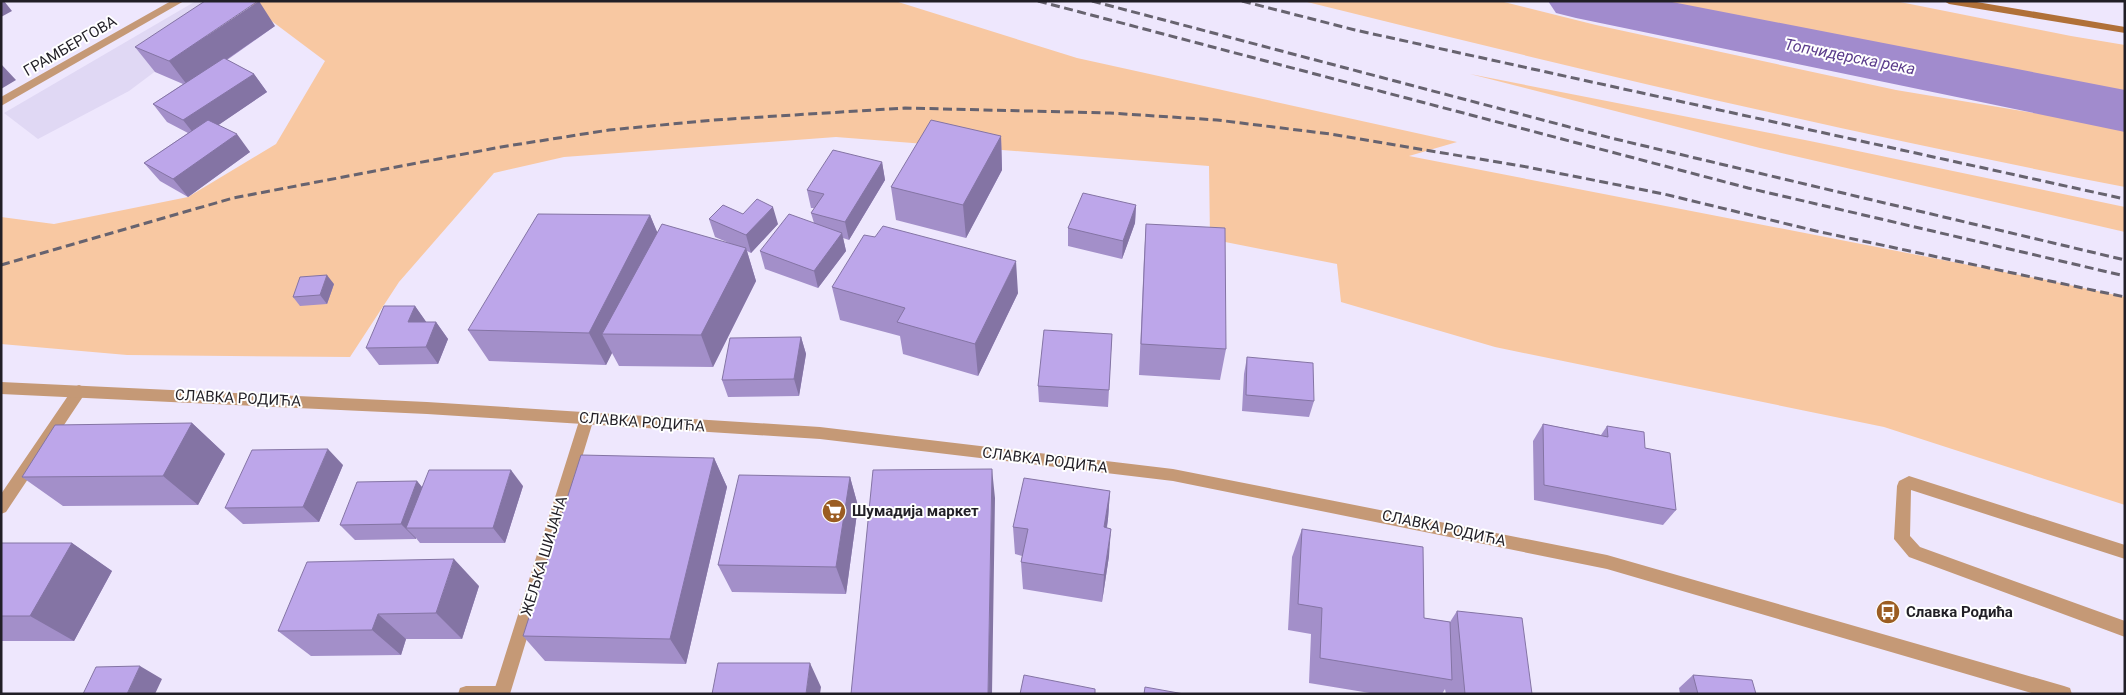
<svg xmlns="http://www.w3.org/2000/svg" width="2126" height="695" font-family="Roboto,sans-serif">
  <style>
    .built { fill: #e0d8f4 }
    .green { fill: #f8c8a2 }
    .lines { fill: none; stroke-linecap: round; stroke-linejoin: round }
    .river { fill: #a18bcd; fill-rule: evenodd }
    .service { fill: #c59976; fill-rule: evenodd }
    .minor { fill: #c59976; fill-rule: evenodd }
    .tertiary { fill: #c59976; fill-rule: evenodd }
    .secondary { fill: #b07038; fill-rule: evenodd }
    .rail { stroke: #67636f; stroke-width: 3; stroke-dasharray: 9 4.5; stroke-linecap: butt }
    .wall { fill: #a38fc9 }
    .shaded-wall { fill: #8474a4 }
    .building { fill: #bda6ea; stroke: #8474a4 }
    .labels { text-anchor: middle; stroke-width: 4; stroke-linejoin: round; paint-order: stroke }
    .street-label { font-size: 15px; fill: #211f26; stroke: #fff }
    .poi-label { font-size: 15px; font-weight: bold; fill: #211f26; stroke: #fff; text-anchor: start }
    .water-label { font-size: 16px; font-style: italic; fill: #5c3d8c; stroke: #fff }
  </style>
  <rect width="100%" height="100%" fill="#eee7fd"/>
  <path class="built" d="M196,1h34l11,6 -112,84 -91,48 -34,-26z"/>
  <path class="green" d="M245,1h650l182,57 380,84 -48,14 637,124 79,17v208l-241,-78 -389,-80 -154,-45 -4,-38 -127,-25 -1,-73 -373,-29 -272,20 -70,16 -95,109 -49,75 -223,-2 -126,-11v-127l53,7 134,-27 88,-53 49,-83z
    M1303,1h197l96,24 300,65 229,38v59c-276,-54 -550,-118 -822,-186z
    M1584,1h311l176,35 54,9v66l-426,-85z
    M1470,74l340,67 315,66v25l-365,-84z"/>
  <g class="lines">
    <path class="river" d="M1548,1h119l458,89v42l-549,-114 -20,-5z"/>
    <path class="service" d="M1909,476l216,69v14l-214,-69 -1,46 10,11 205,74v16l-216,-80 -15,-18 3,-53 2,-5z
      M466,686h35l6,2 2,6h-51l2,-6z"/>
    <path class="minor" d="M171,1h13l-183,105v-9z
      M79,385l5,2 2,4 -2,4 -78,117 -5,2v-20l73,-107z
      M587,412l5,2 2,4 -84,276h-17l87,-276 2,-4z"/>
    <path class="tertiary" d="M1,382l426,20 393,25 353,42 434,86 457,131 6,2 2,6h-37l-428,-125 -434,-88 -353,-42 -393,-25 -426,-20z"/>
    <path class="secondary" d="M1944,1h27l154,26v6l-176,-29z"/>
    <path class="rail" d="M1038,1l710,187 377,88
      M1092,1l519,137 514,122
      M1242,1l113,29 770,169
      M1,265l232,-67 268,-51 108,-17 105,-10 191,-12 205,5 107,7 113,14 197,33 137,27 152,37 309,66"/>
  </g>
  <path class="wall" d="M275,26l-48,34 27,14 13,18 -49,33 32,27 -62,45 -28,-16 -16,-18 44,-30 -21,-11 -14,-18 30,-20 -28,-12 -20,-25z
    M1001,136l1,34 -36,68 -70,-18 -5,-33z
    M882,162l3,18 -36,60 -6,-2 3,13 -28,37 -53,-19 -5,-18 54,-28 -3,-10 3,-5h-3l-4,-18z
    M1136,205l-1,18 -13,36 -54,-13v-18z
    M743,214l35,10 -27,29 -4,-2 9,30 -43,86 -94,-1 -7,-13 -6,12 -117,-4 -21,-31 182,-115 7,18 72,10 -14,-6 -6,-18z
    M1146,224l80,125 -6,31 -81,-5 5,-118z
    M334,284l-7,20 -27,2 -7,-9z
    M832,287l186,6 -40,83 -75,-22 -3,-18 -60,-16z
    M415,306l11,16h10l12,17 -10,25 -59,1 -13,-17z
    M1112,334l-4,73 -69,-5 -1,-16z
    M801,337l5,17 -7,42 -71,1 -6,-17z
    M1247,357l67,44 -5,16 -67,-6 2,-37z
    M192,423l33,31 -27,51 -135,1 -41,-29z
    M1543,424l58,11 6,-9 38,22 31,62 -13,15 -129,-25 -1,-59z
    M714,458l13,29 -41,177 -141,-3 -22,-25z
    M343,465l-24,57 -76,2 -18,-16z
    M850,477l8,29 -12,88 -114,-2 -14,-27z
    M417,481l5,6 101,-1 -18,57h-85l-4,-5v1l-61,1 -15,-15z
    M1110,491l-2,28 -1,9 2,28 -7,46 -79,-13 -2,-27 1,-6 -7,-2 -2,-27z
    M1302,529l122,89 26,4 7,-11 75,83h-86l-1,-5 -3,5h-66l-67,-11 2,-49 -23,-4 4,-73z
    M1,543h71l40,28 -38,70h-73z
    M479,586l-17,53h-56l-5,16 -90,1 -33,-25z
    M1693,675l63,19h-76l-1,-6z"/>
  <path class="shaded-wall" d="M1,1h3l8,10 -11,6z
    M259,1l16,25 -87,60 -19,-25z
    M1,64l15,16 -15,9z
    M254,74l13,18 -69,47 -15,-19z
    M237,134l13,18 -62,45 -15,-18z
    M1001,136l1,34 -36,68 -3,-33z
    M882,162l3,18 -36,60 -4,-18z
    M1136,205l-1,18 -13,36 1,-18z
    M773,207l5,17 -27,29 -5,-18z
    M650,215l14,33 -62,86 10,19 -6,12 -17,-32z
    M842,233l4,18 -28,37 -4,-17z
    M746,248l10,33 -43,86 -12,-32z
    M1016,261l2,32 -40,83 -3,-32z
    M327,275l7,9 -7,20 -7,-9z
    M415,306l12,17 -19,-1z
    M436,322l12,17 -10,25 -12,-17z
    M801,337l5,17 -7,42 -5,-17z
    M192,423l33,31 -27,51 -35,-29z
    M328,449l15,16 -24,57 -16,-15z
    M714,458l13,29 -41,177 -16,-25z
    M992,469l3,29 -3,196h-4z
    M511,470l12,16 -18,57 -12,-15z
    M850,477l8,29 -12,88 -10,-27z
    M417,481l13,16 -24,31 10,10v1l-15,-15z
    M1110,491l-2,28 -6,36 2,-28z
    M1111,529l-2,27 -7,46 2,-27z
    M72,543l40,28 -38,70 -44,-25z
    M454,559l25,27 -17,53 -26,-26z
    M378,614l28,25 -5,16 -29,-25z
    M810,663l11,24 -1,7h-14z
    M140,666l22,13 -7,15h-28z"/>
  <path class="building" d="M205,1h53l-89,60 -34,-14z
    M224,58l30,16 -71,46 -30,-16z
    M208,120l29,14 -64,45 -29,-16z
    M931,120l70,16 -38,69 -72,-18z
    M833,150l49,12 -37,60 -34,-9 13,-19 -17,-4z
    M1083,193l53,12 -13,36 -55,-13z
    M757,199l16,8 -27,28 -37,-16 14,-14 20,9z
    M538,214l112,1 -61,118 -121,-3z
    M789,214l53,19 -28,38 -54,-20z
    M662,224l84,24 -45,87 -99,-1z
    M1146,224l79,4 1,121 -85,-5z
    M883,226l133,35 -41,83 -78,-22 8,-14 -73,-21 32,-52 11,2z
    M327,275l-7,20 -27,2 7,-20z
    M384,306h31l-7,16h28l-10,25 -60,1z
    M1044,330l68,4 -3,56 -71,-4z
    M801,337l-7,42 -72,1 8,-42z
    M1247,357l66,6 1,38 -68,-6z
    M192,423l-29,53 -141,1 33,-52z
    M1543,424l65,13 -1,-11 37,6 1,16 25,5 6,57 -132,-25z
    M328,449l-25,58 -78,1 27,-58z
    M581,455l133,3 -44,181 -147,-3z
    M992,469l-4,225h-137l22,-224z
    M429,470h82l-18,58h-87z
    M739,475l111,2 -14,90 -118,-2z
    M1024,478l86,13 -6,36 7,2 -7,46 -83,-13 7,-33 -15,-2z
    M417,481l-16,43 -61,1 17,-43z
    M1302,529l121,18 1,71 26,4 2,58 -132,-22 2,-50 -24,-4z
    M1,543h71l-42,73h-29z
    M454,559l-18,54 -58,1 -6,16 -94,1 29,-69z
    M1457,611l65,7 10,76h-67z
    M718,663h92l-4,31h-94z
    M140,666l-13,28h-44l13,-27z
    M1024,675l71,14v5h-75z
    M1693,675l59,5 4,14h-58z
    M1145,687l39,7h-40z"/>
  <defs>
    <g id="supermarket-disc" transform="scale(1.25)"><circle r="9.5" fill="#9b5d22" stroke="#fff"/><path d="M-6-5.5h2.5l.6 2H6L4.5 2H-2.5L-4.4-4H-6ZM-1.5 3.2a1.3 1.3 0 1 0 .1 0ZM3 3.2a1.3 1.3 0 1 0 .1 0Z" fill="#fff"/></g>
    <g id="bus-disc" transform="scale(1.25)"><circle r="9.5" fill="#9b5d22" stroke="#fff"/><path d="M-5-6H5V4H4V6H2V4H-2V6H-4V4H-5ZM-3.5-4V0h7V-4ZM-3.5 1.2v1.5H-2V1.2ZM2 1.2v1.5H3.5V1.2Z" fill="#fff"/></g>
  </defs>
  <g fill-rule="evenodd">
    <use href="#supermarket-disc" x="834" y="511"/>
    <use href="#bus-disc" x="1888" y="612"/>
  </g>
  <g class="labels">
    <g class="street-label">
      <text transform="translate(70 46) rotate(-30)" y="5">ГРАМБЕРГОВА</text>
      <text transform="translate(238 398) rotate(3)" y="5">СЛАВКА РОДИЋА</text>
      <text transform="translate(642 422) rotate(4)" y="5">СЛАВКА РОДИЋА</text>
      <text transform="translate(1045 460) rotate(7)" y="5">СЛАВКА РОДИЋА</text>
      <text transform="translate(1444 528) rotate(12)" y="5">СЛАВКА РОДИЋА</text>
      <text transform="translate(544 556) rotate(-73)" y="5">ЖЕЉКА ШИЈАНА</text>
    </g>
    <g class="poi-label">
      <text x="852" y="516">Шумадија маркет</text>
      <text x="1906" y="617">Славка Родића</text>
    </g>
    <g class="water-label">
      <text transform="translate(1850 56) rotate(11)" y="6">Топчидерска река</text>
    </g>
  </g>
  <rect width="2126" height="695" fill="none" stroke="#211f26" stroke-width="5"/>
</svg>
